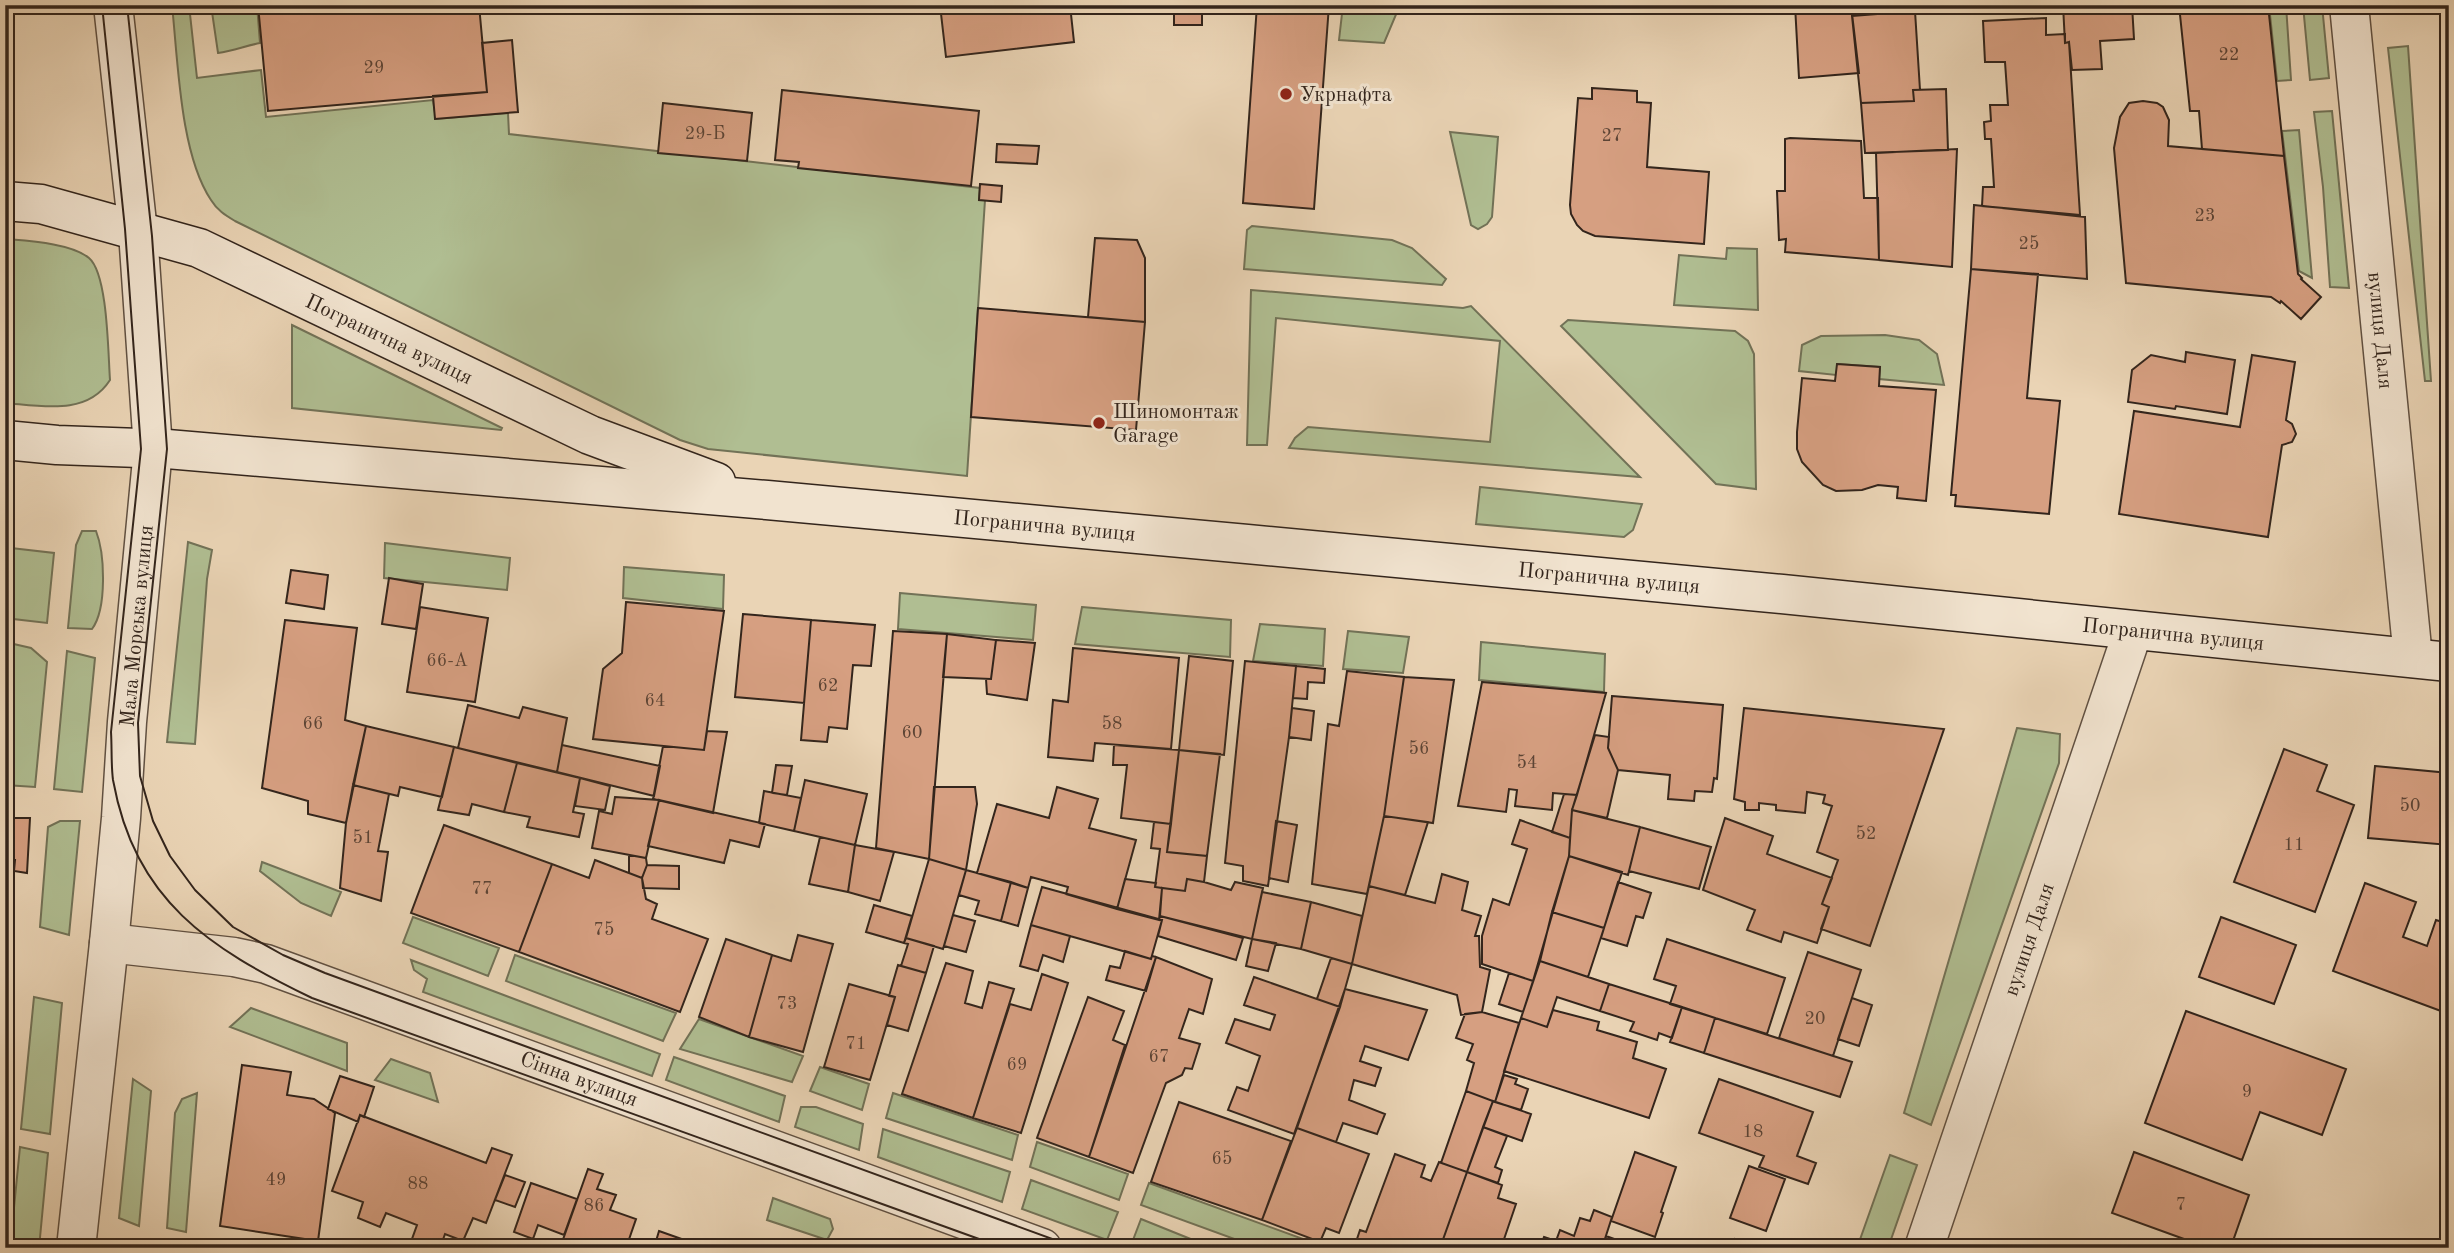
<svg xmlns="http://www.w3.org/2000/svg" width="2454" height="1253" font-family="'Old Standard TT',serif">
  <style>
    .green { fill: #b0be92; stroke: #727257; stroke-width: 2 }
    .building { fill: #d69f81; stroke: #33251c; stroke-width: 2 }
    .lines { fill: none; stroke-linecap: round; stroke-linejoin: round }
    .street-casing { stroke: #615142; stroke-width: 41 }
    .secondary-casing { stroke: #33251c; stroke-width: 41 }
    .street { stroke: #f1e3cf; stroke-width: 38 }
    .secondary { stroke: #f1e3cf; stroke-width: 38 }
    .tram { stroke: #33251c; stroke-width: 2 }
    .poi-dot { fill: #8f2418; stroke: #f1e3cf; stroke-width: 2.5 }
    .labels { text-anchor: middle; stroke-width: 6; stroke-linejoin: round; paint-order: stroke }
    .number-label { font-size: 18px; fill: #5c4435 }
    .poi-label { font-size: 21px; fill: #33251c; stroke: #f1e3cf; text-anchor: start }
    .street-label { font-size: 21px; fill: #33251c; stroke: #f1e3cf }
  </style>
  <rect width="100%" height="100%" fill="#ead4b5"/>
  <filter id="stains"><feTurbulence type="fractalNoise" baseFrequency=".00286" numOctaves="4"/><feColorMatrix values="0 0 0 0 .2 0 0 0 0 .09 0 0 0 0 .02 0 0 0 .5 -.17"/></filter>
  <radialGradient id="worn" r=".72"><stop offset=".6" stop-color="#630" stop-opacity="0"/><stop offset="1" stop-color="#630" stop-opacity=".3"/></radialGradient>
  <path class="green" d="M172,5h17l8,73 64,-8 5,47 167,-17 3,19 72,-6 1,21 471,54 -1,12h6l-18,276 -259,-27 -28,-9 -445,-219c-10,-6 -18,-11 -24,-21 -31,-46 -33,-139 -39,-195z
    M211,5h46l3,38c-15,3 -27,8 -42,10z
    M1343,5h57l-16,38 -45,-3z
    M2269,5h17l5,75 -14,1z
    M2303,5h19l7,73 -19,2z
    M2408,46l23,335h-6l-37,-333z
    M2332,111l17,177 -19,-1 -7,-100 -9,-75z
    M5,121l3,1c4,12 5,22 4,35l-7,6z
    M2299,130l13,148 -13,-7 -17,-140z
    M1450,132l48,5 -6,80 -5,7 -9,5 -7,-4z
    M1252,226l140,14 20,8 34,31 -4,6 -198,-16 3,-39z
    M5,239c23,2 66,4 84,19 19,16 19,96 21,122 -23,36 -68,26 -105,23z
    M1727,248l30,1 1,61 -84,-5 5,-50 47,4z
    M1251,290l212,18 8,-2 169,171 -351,-29 6,-10 13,-11 182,15 10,-101 -224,-23 -9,127h-20z
    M1568,320l167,11 13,10 6,13 2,135 -40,-5 -155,-158z
    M292,325l210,103 -1,2 -209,-22z
    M1885,335l34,5 18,14 7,31 -65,-6 1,-12 -42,-3 -2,11 -37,-4 3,-26 19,-9z
    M1480,487l162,17 -9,26 -9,7 -148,-13z
    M82,531h14c9,23 11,78 -4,98l-24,-1 8,-83z
    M188,542l24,8 -5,29 -12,165 -28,-2z
    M385,543l125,15 -3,32 -123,-12z
    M11,548l43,5 -7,70 -42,-5z
    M624,567l100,8 -1,34 -100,-11z
    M900,593l136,12 -3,35 -135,-11z
    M1082,607l149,13 -1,37 -155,-13z
    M1260,624l65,5 -2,37 -70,-5z
    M1348,631l61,6 -6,36 -60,-4z
    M5,642l26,6 16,14 -12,125 -30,-2z
    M1481,642l124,12 -1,38 -125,-12z
    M67,651l28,7 -13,134 -28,-3z
    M2017,728l43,6 -1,29 -128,362 -27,-12z
    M60,821h20l-11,114 -29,-8 8,-100z
    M262,862l79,30 -10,24 -30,-13 -41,-32z
    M413,917l86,31 -11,28 -85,-33z
    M515,955l161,58 -13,28 -157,-60z
    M411,960l249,94 -8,22 -229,-84 4,-13 -13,-9z
    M34,997l28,6 -12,131 -29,-5z
    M251,1008l96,35v28l-117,-44z
    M699,1019l104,37 -11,26 -112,-33z
    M674,1057l111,39 -6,26 -113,-42z
    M391,1059l39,14 8,29 -63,-22z
    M820,1067l49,17 -7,26 -52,-19z
    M133,1079l18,12 -12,135 -20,-8z
    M197,1093l-11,139 -19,-4 8,-115 7,-14z
    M893,1093l125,42 -6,25 -126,-42z
    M801,1107h15l47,17 -4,26 -64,-23z
    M883,1129l127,43 -8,30 -124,-45z
    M1037,1142l91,32 -9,26 -89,-33z
    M20,1147l28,6 -9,95h-29z
    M1890,1155l27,10 -29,83h-31z
    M1031,1180l87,32 -11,28 -85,-31z
    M1149,1183l176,64v1h-66l-118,-43z
    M773,1198l57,21 3,10 -6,11 -60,-20z
    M1141,1219l72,29h-83z"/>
  <path class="building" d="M258,5h221l8,87 -219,19z
    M940,5h130l4,37 -128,15z
    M1174,5h28v20h-28z
    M1257,5h72l-15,204 -71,-6z
    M1795,5h56l8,68 -60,5z
    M1851,5h51l1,7 -51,4z
    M2063,5h69l2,34 -34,2 2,28 -30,1 -3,-28 -4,1z
    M2179,5h89l16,151 -82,-7 -3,-38h-9z
    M1915,11l5,79h-7l1,11 -53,2 -9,-87z
    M2046,18v17l19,-1v9l4,-1 11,173 -98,-9 1,-19h11l-3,-48h-6l-1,-17 7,-1 -1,-16h18l-3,-43h-20l-2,-41z
    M5,31l7,59h-7z
    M512,40l6,72 -83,7 -2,-23 54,-4 -5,-49z
    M1592,88l45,3v11l14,1 -4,64 62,5 -5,72 -109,-8 -12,-5 -6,-6 -6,-11 -1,-9 8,-107 14,1z
    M1946,89l2,61 -83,3 -4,-50 53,-2 -1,-11z
    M782,90l197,21 -8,75 -173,-18 1,-6 -24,-2z
    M2143,101l14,2 6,4 6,13 -1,26 116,10 14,118 4,4 -1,1 20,18 -20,22 -20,-18 -1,2 -9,-6 -145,-14 -12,-135 6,-31 9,-14z
    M663,103l89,10 -5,48 -89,-8z
    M1790,138l71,3 3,57h14l1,62 -94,-8 1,-13 -7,1 -2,-49h8v-52z
    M997,144l42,2 -2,18 -41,-2z
    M1957,149l-5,118 -73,-7 -3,-107z
    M980,184l22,2 -1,16 -22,-2z
    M1974,205l111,12 2,62 -116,-10z
    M1095,238l42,2 8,18v64l-57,-5z
    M1971,269l67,5 -11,124 33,3 -11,113 -94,-8 1,-11h-5z
    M978,308l167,14 -9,108 -165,-13z
    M2441,345h8v45h-6z
    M2186,352l49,8 -8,54 -51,-8 -1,3 -47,-7 4,-32 19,-15 34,7z
    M2252,355l43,7 -9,58 6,4 4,10 -4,8 -10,3 -14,92 -149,-23 15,-103 106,16z
    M1837,364l43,3 -1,19 57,4 -10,111 -29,-3 1,-11 -20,-2 -16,5 -26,1 -13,-6 -21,-23 -5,-13v-17l5,-54 33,3z
    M291,570l37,5 -4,34 -38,-6z
    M389,578l34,6 -7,45 -34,-5z
    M626,602l98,9 -20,139 -111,-11 10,-70 19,-16z
    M420,607l68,11 -13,84 -68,-10z
    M743,614l68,6 -7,83 -69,-6z
    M285,620l72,8 -12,92 21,6 -20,97 -38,-9v-13l-46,-13z
    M811,620l64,5 -4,41 -18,-1 -6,64 -18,-2 -2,15 -26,-2z
    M893,631l54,3 -18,225 -53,-11z
    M947,634l49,6 -5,39 -48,-2z
    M996,640l39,3 -8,57 -40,-6 -1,-15h5z
    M1073,648l106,10 -8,91 -76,-6 -2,18 -45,-4 5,-57 15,2z
    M1189,656l44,5 -9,94 -45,-5z
    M1245,661l51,5 -7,71 -21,149 -25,-5v-15l-18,-3z
    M1296,666l29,3 -1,14 -16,-1 -1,17 -14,-1z
    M1347,671l57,6 -20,139 -17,78 -55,-10 16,-160 11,2z
    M1404,677l50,3 -21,143 -49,-7z
    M1482,682l124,11 -29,102 -24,-2 -1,17 -37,-4 2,-16 -8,-1 -3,23 -48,-6z
    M1612,696l111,9 -6,74 -3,-1 -2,14 -17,-1 -1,10 -26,-2 2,-24 -52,-5 -10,-22z
    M468,705l51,13 4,-11 44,11 -10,54 -99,-24z
    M1292,708l22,3 -3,29 -22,-3z
    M1744,708l200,21 -74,217 -49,-17 8,-22 -7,-3 16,-44 -21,-8 15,-46 -9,-3 2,-8 -18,-3 -2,21 -29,-3v-5l-17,-2v7h-14v-8l-11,-3z
    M366,726l88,21 -12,50 -42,-10 -2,9 -45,-11z
    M707,731l20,1 -14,81 -60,-14 10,-53 41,4z
    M1595,735l14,2 -1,11 10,22 -11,48 -35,-8z
    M562,745l98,21 -6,30 -97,-24z
    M1114,745l65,5 -8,74 -50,-6 6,-53h-14z
    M454,747l63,16 -13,49 -32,-8 -3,11 -31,-5z
    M2284,749l43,16 -10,26 37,14 -39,107 -81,-30z
    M1179,750l41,4 -13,102 -40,-4z
    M517,763l63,15 -7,34 11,2 -5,23 -52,-10 3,-10 -26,-5z
    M776,765l16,1 -5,29 -15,-2z
    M2375,766l74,7v72l-81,-7z
    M580,778l30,8 -5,24 -30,-4z
    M805,780l62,14 -12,51 -61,-14z
    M353,785l36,9 -11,57 10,1 -7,49 -41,-13 6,-65z
    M934,787h41l2,17 -11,66 -37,-11z
    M1057,787l41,12 -9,29 47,12 -19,69 -51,-15 2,-7 -37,-10 -3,11 -51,-15 20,-69 52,14z
    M764,791l37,7 -7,33 -35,-8z
    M1564,794l13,1 -5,15 -2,28 -18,-6z
    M615,797l44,3 -13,58 -54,-10 7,-37 13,3z
    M659,800l106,24 -6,23 -29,-7 -6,23 -76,-17z
    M1572,810l68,17 -12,48 -59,-19z
    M1384,816l44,6 -23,73 -36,-9z
    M5,818h25l-3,55 -13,-2 1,-11h-10z
    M1725,818l48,18 -6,18 65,24 -10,26 7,3 -12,36 -33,-11 -3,10 -34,-12 8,-20 -52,-20z
    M1520,820l50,18 -1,18 -36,125 -51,-17v-28l11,-37 16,6 18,-56 -15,-5z
    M1276,821l21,4 -9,57 -19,-4z
    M1154,822l17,2 -4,28 40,4 -3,26 -17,-3 -2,12 -30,-4 5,-38 -9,-1z
    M444,825l108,39 -33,88 -108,-39z
    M1640,827l71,20 -12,42 -70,-18z
    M820,837l35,8 -7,47 -39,-8z
    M855,845l39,7 -14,49 -32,-9z
    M629,855l17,3 1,7 -5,13 -13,-5z
    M1569,856l53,16 -18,56 -52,-16z
    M929,859l37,11 -23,79 -37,-11z
    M595,860l47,18 4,21 11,5 -5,15 56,20 -28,73 -161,-60 33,-88 37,14z
    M647,865l32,1v23l-36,-1 -1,-10z
    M966,870l45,12 -10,39 -26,-7 4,-13 -20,-6z
    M1442,874l26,8 -6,28 19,6 -6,20h4l1,31 10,3 -8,42 -21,3 -4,-20 -105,-31 17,-78 66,17z
    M1125,879l31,4 -1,4 7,1 -3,32 -42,-11z
    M1187,879l17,3 27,8 4,-8 28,6 -11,51 -92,-23 2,-28 23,3z
    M1011,882l17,6 -10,38 -17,-5z
    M1618,882l33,11 -8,25 -7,-2 -9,30 -26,-8z
    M2365,883l51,19 -13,35 24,9 9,-26 13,4v90l-116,-43z
    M1042,887l120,33 -11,39 -120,-34z
    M1262,892l49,10 -10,47 -49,-10z
    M1311,902l51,14 -10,48 -51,-15z
    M874,905l38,11 -8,27 -38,-11z
    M1552,912l52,16 -16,49 -48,-16z
    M953,915l22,6 -9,31 -22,-6z
    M1160,916l83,22 -7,22 -78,-24 4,-16h-3z
    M2221,917l75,28 -22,59 -75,-27z
    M1031,925l39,11 -7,26 -20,-7 -5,16 -18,-5z
    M798,935l35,9 -30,108 -54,-15 23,-82 19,6z
    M906,938l28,8 -8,27 -25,-7 7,-22 -4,-1z
    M726,939l46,16 -23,82 -50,-20z
    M1252,939l24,4 -8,28 -22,-5z
    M1667,939l118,39 -18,56 -97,-30 6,-18 -22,-7z
    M1125,951l26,8 1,-3 4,1 -10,34 -40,-11 4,-14 10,2z
    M1808,952l53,18 -28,86 -54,-18z
    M1156,957l56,22 -9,35 -14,-5 -10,29 21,6 -8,25 -7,-1 -3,7 -16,8 -33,90 -44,-16z
    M1331,958l21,6 -12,43 -23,-8z
    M1540,961l69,23 -9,27 -43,-14 -10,30 -26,-9z
    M946,963l27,8 -8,32 17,5 7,-26 25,7 -41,129 -71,-24z
    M898,965l28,8 -18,58 -21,-6 8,-28 -6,-1z
    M1509,973l24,8 -10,31 -24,-8z
    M1042,974l26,9 -47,150 -48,-15 37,-114 21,6z
    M1254,977l86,30 -46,127 -66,-24 9,-23 11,4 12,-35 -34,-13 9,-24 35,11 5,-15 -31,-10z
    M849,984l46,13 -25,83 -46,-13z
    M1609,984l73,23 -10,31 -13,-5 -2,7 -27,-9 4,-9 -34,-11z
    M1345,989l82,21 -19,50 -43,-14 -5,15 21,7 -6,18 -21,-6 -5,20 36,14 -8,20 -34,-11 -7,19 -39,-14z
    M1088,997l36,14 -11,29 12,5 -36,112 -52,-19z
    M1852,998l20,7 -13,41 -21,-7z
    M1682,1007l33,11 -11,35 -34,-11z
    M1553,1010l46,12 -2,8 40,12 -4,16 33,11 -17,49 -145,-47 17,-53 26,9z
    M2186,1011l160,58 -24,66 -62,-23 -18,48 -97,-37z
    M1482,1012l37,11 -24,79 -29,-11 8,-28 -7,-3 6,-16 -17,-6 9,-24z
    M1715,1018l137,44 -12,35 -136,-44z
    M242,1065l49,7 -4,23 27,4 21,14 -17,128 -98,-15z
    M1504,1075l13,4 -2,5 13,5 -7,21 -26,-8z
    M340,1076l34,11 -10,30 -4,-2 -2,7 -30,-13z
    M1719,1079l94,33 -16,44 19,7 -8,21 -49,-17 5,-11 -65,-23z
    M1466,1091l27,10 -26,71 -26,-9z
    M1493,1101l38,13 -9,27 -39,-14z
    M1179,1102l112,39 -29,79 -111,-38z
    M360,1115l126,48 6,-15 20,7 -26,68 -13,-5 -10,23 -18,-7 -5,14h-4l-24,-9 5,-14 -31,-12 -6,14 -22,-9 5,-16 -31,-11z
    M1483,1127l24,9 -12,31 7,3 -4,13 -31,-11z
    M1297,1128l72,26 -30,79 -13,-5 -6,14 -58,-22z
    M1635,1152l41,15 -15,45 2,1 -8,24 -44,-16z
    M2134,1152l115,43 -16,46 18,7h-57l1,-5 -83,-30z
    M1395,1154l30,11 -4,12 10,4 8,-19 28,10 -27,76h-86l6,-18 6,2z
    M1749,1166l36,13 -19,52 -36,-13z
    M588,1169l15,5 -6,15 19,6 -6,15 26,9 -10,29h-66z
    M1467,1172l35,13 -4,13 18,6 -15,44h-61z
    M505,1175l20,7 -10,25 -20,-7z
    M531,1183l46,16 -13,36 -26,-10 -5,14 -19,-7z
    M1594,1210l18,7 -10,31h-27l-19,-7 4,-11 14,6 6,-18 10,3z
    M659,1231l48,17h-53z
    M1606,1236l33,12h-37z
    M1544,1237l12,4 19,7h-35z
    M1735,1239l26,9h-29z"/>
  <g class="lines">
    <g class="street-casing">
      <g id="street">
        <path id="s1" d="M2349,5l64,653"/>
        <path id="s2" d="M109,943l125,14 32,7 776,284"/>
        <path id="s3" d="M76,1248l33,-305 12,-125 6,-96 26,-273 -15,-217 -25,-227"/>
        <path id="s4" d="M1924,1248l209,-617"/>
      </g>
    </g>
    <g class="secondary-casing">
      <g id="secondary">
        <path id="s5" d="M5,201l36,3 158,44 391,187 126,47"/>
        <path id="s6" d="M5,440l52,5 110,4 600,51 480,44 535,50 667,68"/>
      </g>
    </g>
    <use href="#street" class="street"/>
    <use href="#secondary" class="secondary"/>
    <path class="tram" d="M102,5l23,224 16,220 -30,283c1,16 0,33 2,48 22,121 96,168 199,218l692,250
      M127,5l25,231 15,213 -29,274 2,53 13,45 17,35 25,34 38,37 50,28 42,18 752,275"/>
  </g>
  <g class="poi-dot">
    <circle cx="1286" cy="94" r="7"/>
    <circle cx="1099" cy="423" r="7"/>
  </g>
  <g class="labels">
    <g class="number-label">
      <text x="2229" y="60">22</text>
      <text x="374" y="73">29</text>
      <text x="705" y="139">29-Б</text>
      <text x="1612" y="141">27</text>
      <text x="2205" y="221">23</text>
      <text x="2029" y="249">25</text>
      <text x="447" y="666">66-А</text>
      <text x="828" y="691">62</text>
      <text x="655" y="706">64</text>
      <text x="313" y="729">66</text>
      <text x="1112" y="729">58</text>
      <text x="912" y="738">60</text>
      <text x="1419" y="754">56</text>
      <text x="1527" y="768">54</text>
      <text x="2410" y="811">50</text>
      <text x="1866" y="839">52</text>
      <text x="363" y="843">51</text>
      <text x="2294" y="850">11</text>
      <text x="482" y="894">77</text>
      <text x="604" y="935">75</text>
      <text x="787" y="1009">73</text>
      <text x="1815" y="1024">20</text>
      <text x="856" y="1049">71</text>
      <text x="1159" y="1062">67</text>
      <text x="1017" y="1070">69</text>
      <text x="2247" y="1097">9</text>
      <text x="1753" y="1137">18</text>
      <text x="1222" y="1164">65</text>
      <text x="276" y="1185">49</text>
      <text x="418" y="1189">88</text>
      <text x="2181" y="1210">7</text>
      <text x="594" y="1211">86</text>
    </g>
    <g class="poi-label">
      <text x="1300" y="101">Укрнафта</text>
      <text x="1113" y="418">Шиномонтаж<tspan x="1113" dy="24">Garage</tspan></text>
    </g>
    <g class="street-label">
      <text dy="7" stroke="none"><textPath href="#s1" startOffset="327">вулиця Даля</textPath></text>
      <text dy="7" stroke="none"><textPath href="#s5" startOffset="411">Погранична вулиця</textPath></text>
      <text dy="7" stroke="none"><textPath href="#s6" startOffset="1043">Погранична вулиця</textPath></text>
      <text dy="7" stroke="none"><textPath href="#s6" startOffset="1610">Погранична вулиця</textPath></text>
      <text dy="7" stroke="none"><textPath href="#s3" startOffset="625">Мала Морська вулиця</textPath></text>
      <text dy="7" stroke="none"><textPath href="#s6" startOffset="2177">Погранична вулиця</textPath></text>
      <text dy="7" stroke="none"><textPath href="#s4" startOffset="326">вулиця Даля</textPath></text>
      <text dy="7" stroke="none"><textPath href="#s2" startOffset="492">Сінна вулиця</textPath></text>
    </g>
  </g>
  <rect width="2454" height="1253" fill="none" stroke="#ead4b5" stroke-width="28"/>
  <rect x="7" y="7" width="2440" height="1239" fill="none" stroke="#33251c" stroke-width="3.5"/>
  <rect x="14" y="14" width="2426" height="1225" fill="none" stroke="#33251c" stroke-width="2"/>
  <rect width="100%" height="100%" filter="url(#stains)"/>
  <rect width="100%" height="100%" fill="url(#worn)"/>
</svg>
